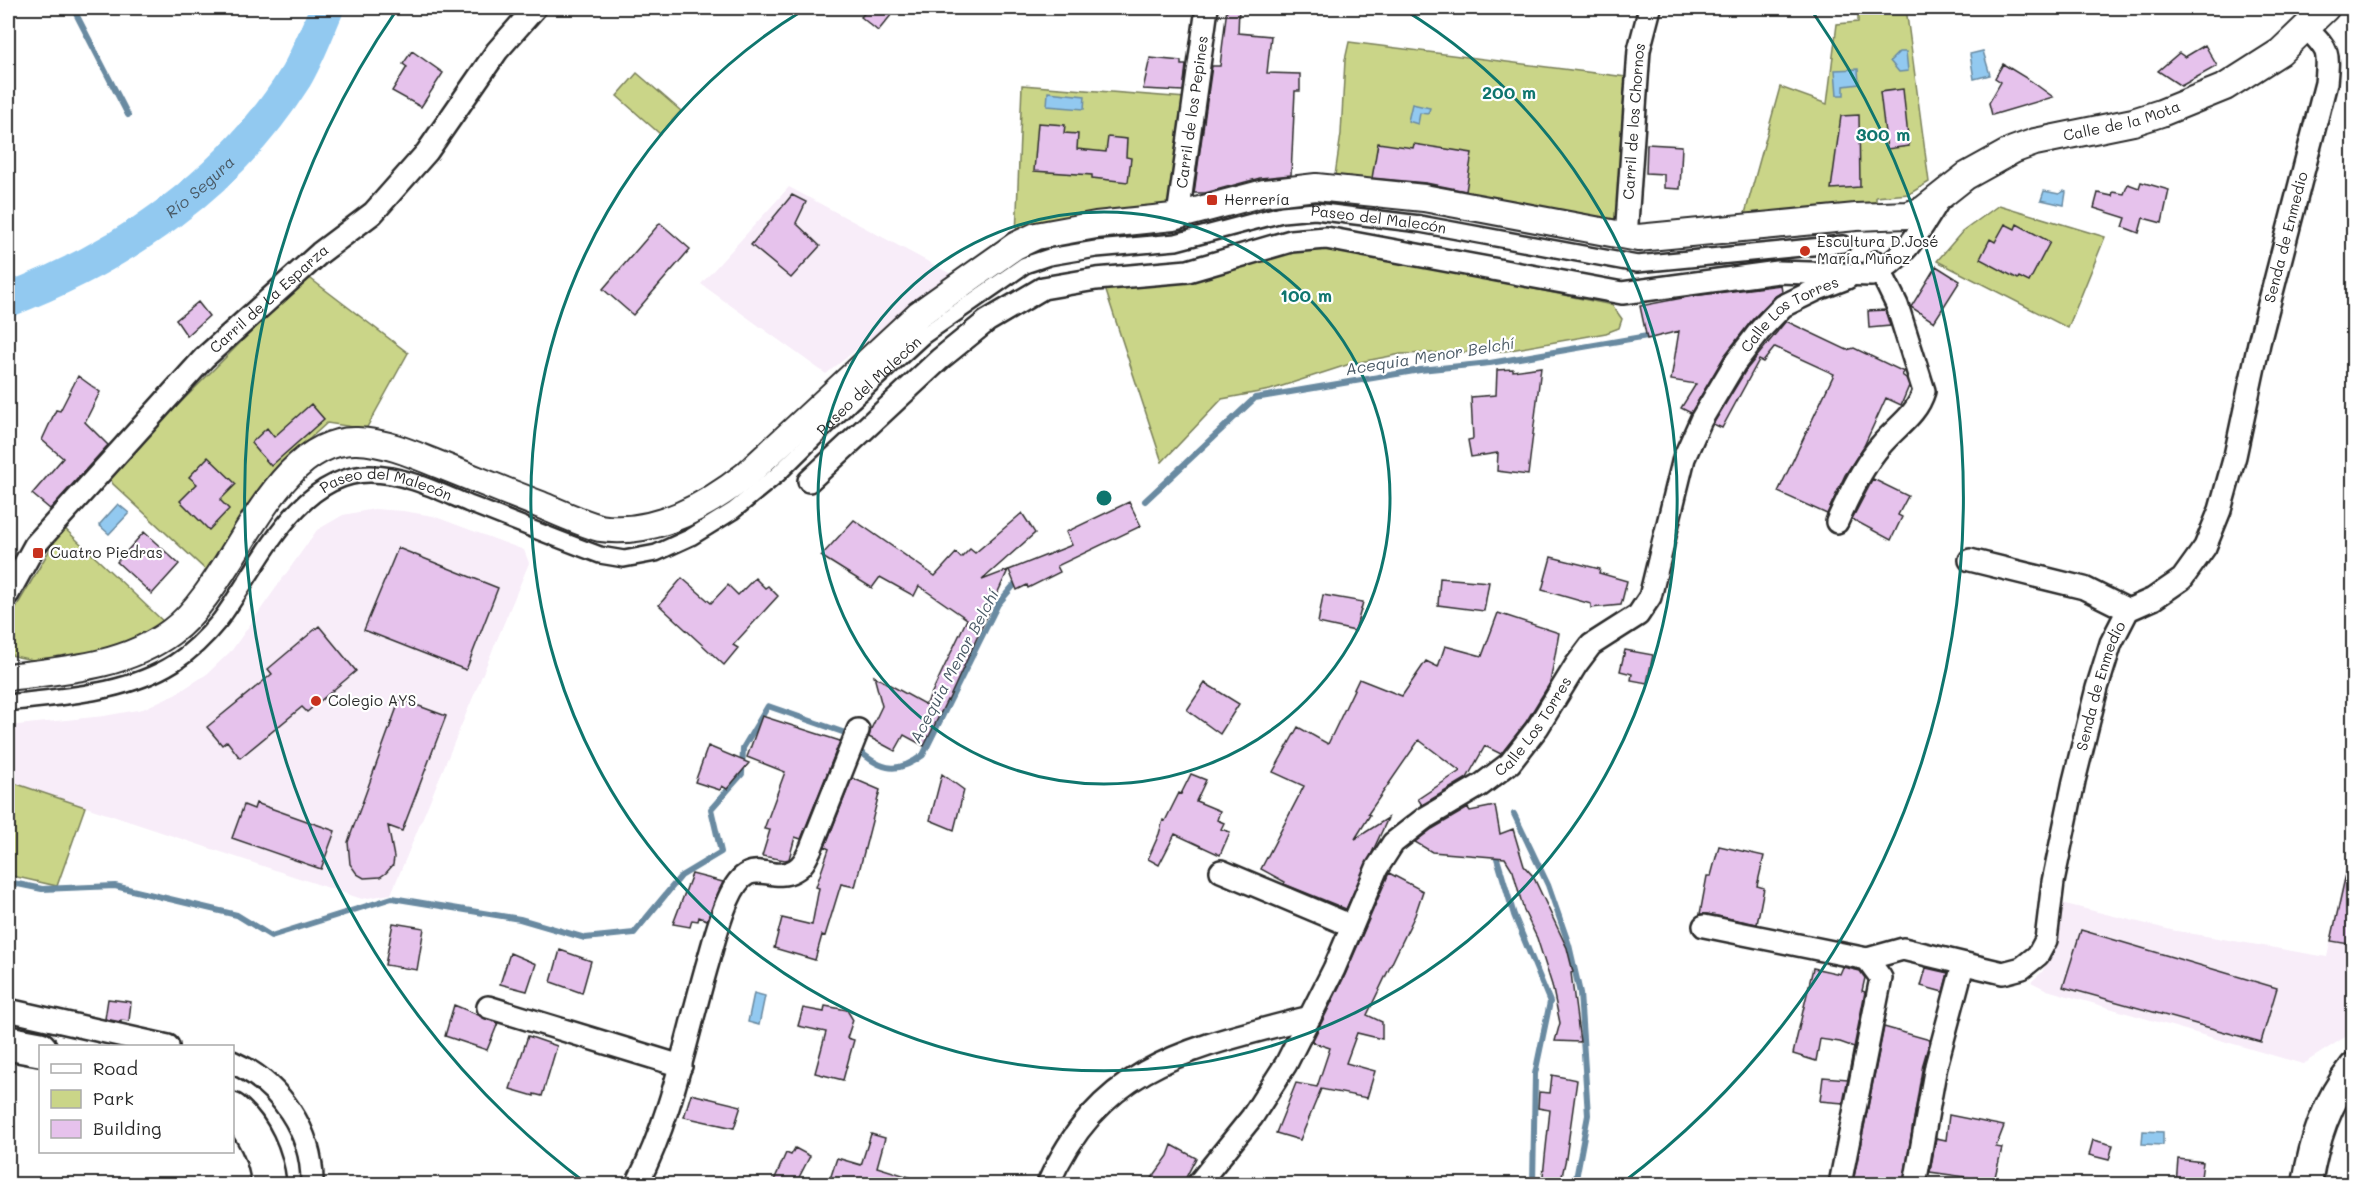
<svg xmlns="http://www.w3.org/2000/svg" width="2361" height="1192" font-family="Mali,sans-serif">
  <style>
    .built { fill: #f8edf9 }
    .green { fill: #cad588; stroke: #7a805a; stroke-width: 1.5 }
    .water { fill: #92c9f0; stroke: #698aa1; stroke-width: 1.5 }
    .lines { fill: none; stroke-linecap: round; stroke-linejoin: round }
    .stream { stroke: #698aa1; stroke-width: 6 }
    .river { stroke: #92c9f0; stroke-width: 34 }
    .building { fill: #e6c2ec; stroke: #2b2b2b; stroke-width: 1.5 }
    .pedestrian-casing { stroke: #2b2b2b; stroke-width: 20 }
    .minor-casing { stroke: #2b2b2b; stroke-width: 26 }
    .tertiary-casing { stroke: #2b2b2b; stroke-width: 30 }
    .secondary-casing { stroke: #2b2b2b; stroke-width: 33 }
    .motorway-casing { stroke: #2b2b2b; stroke-width: 38 }
    .pedestrian { stroke: #fff; stroke-width: 15 }
    .minor { stroke: #fff; stroke-width: 21 }
    .tertiary { stroke: #fff; stroke-width: 26 }
    .secondary { stroke: #fff; stroke-width: 28 }
    .motorway { stroke: #fff; stroke-width: 33 }
    .ring { fill: none; stroke: #0f766e; stroke-width: 3 }
    .poi-dot { fill: #c8321e; stroke: #fff; stroke-width: 2 }
    .labels { text-anchor: middle; stroke-width: 4.5; stroke-linejoin: round; paint-order: stroke }
    .street-label { font-size: 15px; fill: #2b2b2b; stroke: #fff }
    .poi-label { font-size: 15px; fill: #2b2b2b; stroke: #fff; text-anchor: start }
    .water-label { font-size: 16px; font-style: italic; fill: #4a5a66; stroke: #fff }
    .centre { fill: #0f766e; stroke: #fff; stroke-width: 3 }
    .ring-label { font-size: 18px; text-anchor: middle; font-weight: bold; fill: #0f766e; stroke: #fff; stroke-width: 4.5; stroke-linejoin: round; paint-order: stroke }
  </style>
  <rect width="100%" height="100%" fill="#fff"/>
  <filter id="ink" filterUnits="userSpaceOnUse"><feTurbulence type="fractalNoise" baseFrequency=".0167" numOctaves="2"/><feDisplacementMap in="SourceGraphic" scale="12" xChannelSelector="R" yChannelSelector="G"/><feConvolveMatrix kernelMatrix="1 2 1 2 8 2 1 2 1" color-interpolation-filters="sRGB"/></filter>
  <g filter="url(#ink)">
    <path class="built" d="M789,187l162,87 -125,100 -125,-90z
      M374,509l29,2 30,5 91,34 5,13 -138,331 -29,5 -354,-118v-55l96,-10 39,-7 36,-17 28,-18 25,-24 85,-120 26,-15z
      M2353,836v196l-50,32 -256,-74 -16,-8 11,-10 10,-18 9,-51 110,27 156,27z"/>
    <path class="green" d="M1858,8h48l23,174 -20,12 -33,3v12l-133,12 37,-134 47,17 10,-80 21,-2z
      M1349,42l277,35 -1,128c-5,11 -10,15 -21,18l-270,-41 7,-48 4,-74z
      M637,73l44,38 -21,23 -43,-38z
      M1022,85l164,13 -16,112 -154,26z
      M1999,205l106,32 -37,91 -131,-67 25,-29z
      M1328,247l284,58 10,14 -3,9 -13,5 -101,18 -104,3 -51,10 -80,26 -48,9 -60,63 -58,-177 187,-37z
      M307,276l101,77 -42,76 -39,-6 -52,47 -67,102 -95,-88 -5,-9z
      M63,527l102,96c-49,29 -100,50 -157,31v-33z
      M8,781l77,26 -28,79 -49,-11z"/>
    <path class="water" d="M1983,51l7,24 -16,4 -4,-25z
      M1899,52h7l2,19 -9,1 -9,-11z
      M1858,69l1,15 -15,2v9h-7l-2,-25z
      M1048,92l37,4 -1,13 -37,-3z
      M1412,104l18,4 -2,6 -8,-1 -2,11 -10,-3z
      M2044,191l15,3 5,-3 2,1 -2,13 -23,-5z
      M118,504l11,9 -20,21 -10,-9z
      M754,993l11,3 -6,29 -11,-3z
      M2143,1131l20,1v13l-21,-1z"/>
    <g class="lines">
      <path class="stream" d="M73,8l55,107
        M1145,501l110,-103 165,-28 70,-7 163,-28
        M854,747c26,21 40,30 69,8l75,-151 16,-19
        M1514,814l34,71 21,60 11,48 8,122 -13,69
        M1496,855l18,60 36,87 -15,72 -2,110
        M8,882l34,7 73,-3 122,29 34,21 121,-38 128,21 65,19 49,-5 47,-57 40,-24 -10,-43 31,-35 1,-26 25,-42 83,29"/>
      <path class="river" id="s1" d="M8,300c115,-44 220,-115 287,-222 13,-22 22,-47 32,-70"/>
    </g>
    <path class="building" d="M869,8h28l-19,23 -17,-14z
      M1227,8h12l-1,25 33,3 -4,37 33,1v17h-5l-4,84 -31,3 -55,15h-11l18,-127h8z
      M2205,45l12,21 -36,20 -23,-15 21,-18 6,4z
      M412,51l31,22 -22,34 -29,-16 15,-24 -4,-3z
      M1150,58l31,3v4h5l-3,26 -40,-2z
      M2003,64l28,17 22,16 -61,18 -3,-12 12,-21 -6,-4z
      M1903,89l6,57 -22,3 -7,-57z
      M1859,115l1,72 -29,2 10,-73z
      M1038,123l27,2 -1,8 14,1 -1,15 29,3 2,-15 19,2 -1,18 5,1 -3,24 -36,-4v-3l-58,-4z
      M1378,143l35,5 1,-4 58,9 -6,38 -40,-8 -54,-5z
      M1647,144l35,2 -2,43 -16,-1v-14l-18,-1z
      M2141,182l28,8 -7,33 -19,-5 -4,15 -16,-6 3,-9 -32,-10 4,-15 14,3 1,-4 11,2 4,-10 11,4z
      M792,195l14,7 -10,21 24,23 -29,32 -40,-33z
      M660,223l30,26 -57,66 -30,-26z
      M2005,224l10,5 2,-5 33,18 -21,40 -10,-5 -1,2 -38,-20 10,-20 5,3z
      M1936,266l24,15 -26,41 -23,-15z
      M1781,285l1,7 -8,5 -22,23 -27,35 -34,58 -10,-5 15,-24 -25,-4 8,-49 -32,8 -7,-33 53,-10z
      M198,302l11,14 -22,20 -11,-16z
      M1885,310l5,16 -21,2 -1,-17z
      M1786,321l61,29 7,-2 50,24 -2,3 4,3 3,8 -8,19 -15,-7 -22,48 -19,29 -18,39 -49,-22 56,-118 -59,-27 -12,15 -4,-2 -37,68 -9,-4 33,-54z
      M1541,367l-13,108 -31,-4 1,-18 -27,4 -3,-17 5,-1 -2,-42 25,-2 1,-25 16,-1v2z
      M78,376l22,16 -15,30 23,23 -58,64 -18,-15 31,-36 -21,-18 14,-30 4,1z
      M311,404l13,15 -53,47 -20,-23 16,-15 7,9z
      M208,457l28,27 -16,16 9,9 -20,21 -29,-29 17,-17 -8,-7z
      M1873,479l35,17 -10,19 4,2 -11,23 -39,-21z
      M1129,502l12,24 -84,40 3,6 -32,16 -1,-3 -10,5 -8,-20 63,-25 -6,-13z
      M1022,513l13,20 -53,47 26,-10 -60,131 -1,-1 -23,46 -20,-11 -9,16 -26,-14 2,-8 11,-23 -8,-30 52,29 41,-86 -48,-33 -5,10 -34,-19 -8,11 -51,-32 33,-36 81,56 21,-23 5,5 9,-9 5,4z
      M144,532l35,32 -27,30 -35,-32z
      M398,548l100,40 -32,82 -102,-40z
      M1551,557l49,12 -1,4 28,8 -6,24 -30,3v-4l-49,-14z
      M682,578l29,25 17,-18 10,10 17,-17 10,10 3,-2 10,10 -45,49 5,3 -14,17 -65,-60z
      M1440,578l49,4 -5,29 -46,-6z
      M1323,595l40,7 -8,29 -37,-8z
      M1498,613l61,20 -9,50 -24,39 -25,32 -16,-8 -18,32 -45,27 -4,-6 42,-28 -41,-31 -51,74 2,1 -15,24 33,-21 -42,91 -62,-25 1,-2 -24,-13 43,-83 -31,-14 25,-45 30,17 31,-65 43,17 24,-35 12,6 7,-21 37,10z
      M319,626l37,45 -49,41 -5,-5 -62,51 -13,-17 -5,4 -15,-18 65,-53 -4,-5z
      M1625,650l28,5 -6,28 -16,-3 1,-6 -12,-3z
      M1205,683l34,21 -19,30 -33,-24z
      M400,699l46,17 -44,115 -14,-5 6,31 -1,8 -7,8 -6,4 -16,1 -7,-4 -7,-10 -2,-22z
      M762,716l78,25 -39,98 -6,-2 -6,22 -4,1 -23,-4 8,-26 -6,-1 21,-57 -38,-15z
      M708,746l41,17 -22,26 -5,-3 -2,4 -25,-8z
      M942,774l22,16 -10,40 -24,-10z
      M1191,774l15,6 -10,21 24,10 -3,9 7,3 -3,6 9,3 -10,23 -45,-21 -16,31 -11,-6 11,-25 4,-14 2,1 14,-28 2,1z
      M852,778l28,12 -25,97 -14,-3 -16,52 -3,-1 -7,25 -41,-12 8,-30 30,7 7,-37 -3,-1 13,-38 -4,-2z
      M256,803l79,28 -14,38 -89,-31 12,-33 10,4z
      M1495,806l5,28 13,-5 11,37 9,10 34,72 6,24 -2,1 9,69 -25,-1 5,-18 -8,-38 -15,-47 -13,-27 -11,-40 -8,-13 -73,-6 -17,-10 17,-13 36,-21 2,3z
      M1719,846l45,10 -7,30 7,2 -7,36 -50,-10h-7l7,-38h4z
      M2347,869h7v70l-3,-1 -2,6 -18,-3z
      M1389,873l34,18 -8,24 -48,100 15,7v17l-25,-6 -11,30 29,8 -8,27 -46,-9 -21,51 -24,-7 20,-50 21,4 13,-39 -18,-6 33,-67z
      M692,874l31,8 -16,38 -8,-3 -1,4 -6,-1 -2,7 -17,-3z
      M393,923l31,5 -7,42 -32,-5z
      M2081,930l196,58 -16,54 -198,-55z
      M560,950l31,11 -9,32 -31,-11z
      M510,953l26,11 -9,27 -27,-7z
      M1843,967l17,4 5,7 -3,13 3,1 -22,111 -23,-2 3,-24 25,2 6,-32 -14,-5 -20,-3 -4,22 -23,-7 20,-86 27,6z
      M1926,968l22,5 -5,19 -22,-6z
      M108,999l23,3 -2,19 -8,-1v2l-16,-3z
      M454,1005l44,18 -11,27 -42,-14z
      M825,1006l22,4 6,10 -6,18 7,2 -11,40 -28,-7 11,-41 -28,-6 5,-18 21,4z
      M1884,1027l46,13 -7,24 -20,121h-39l-11,-3z
      M528,1036l29,10 -15,50 -8,-2v2l-24,-7z
      M1552,1075l25,5 -11,78 -6,27h-18l8,-75 -12,-2 1,-16 11,1z
      M691,1094l50,12 -7,22 -50,-11z
      M1949,1115l55,11 -8,21 6,1 -8,33 -64,-9 6,-34 10,2z
      M871,1134l14,4 -8,29 45,14v4h-94l9,-27 24,7z
      M2093,1140l20,5 -4,15 -20,-5z
      M1172,1145l24,13 -14,27h-35l21,-29z
      M795,1148l15,8 -15,29h-23l14,-32 5,2z
      M2178,1159l25,3 -3,23h-24z"/>
    <g class="lines">
      <g class="pedestrian-casing">
        <g id="pedestrian">
          <path id="s2" d="M8,703c55,-7 117,-9 166,-40 17,-11 33,-27 46,-43 38,-50 76,-146 150,-146 34,0 68,17 99,30 44,17 87,35 131,51l24,4 32,-6 35,-16 42,-26 45,-37 74,-73 71,-65 102,-71 24,-8 47,-8 80,-7 106,-28 33,-3 105,13 217,40 206,-20"/>
        </g>
      </g>
      <g class="minor-casing">
        <g id="minor">
          <path id="s3" d="M1178,216l29,-208"/>
          <path id="s4" d="M1626,237l13,-187 11,-42"/>
          <path d="M809,481l131,-122 47,-38 56,-33 53,-9 92,-8 103,-30 35,-3 296,55 156,-21 93,3c33,-14 50,-46 68,-75"/>
          <path d="M1837,522c11,-25 26,-57 44,-77 16,-19 36,-30 43,-54l-27,-86 -21,-43"/>
          <path d="M1970,560l114,28 44,22"/>
          <path id="s5" d="M8,594l27,-49 169,-187 116,-105 53,-40 54,-61 70,-101 38,-43"/>
          <path d="M1221,871l131,55"/>
          <path id="s6" d="M1704,926l163,33 36,-10 100,24 19,-5 16,-13 8,-15 7,-58 21,-101 23,-93 14,-45 17,-33 25,-11 29,-20 23,-32 15,-37 15,-54 24,-113 67,-260c3,-33 3,-32 -19,-55"/>
          <path d="M488,1007l193,59"/>
          <path d="M8,1010l160,36"/>
          <path d="M232,1062c48,21 81,70 80,122"/>
          <path d="M637,1184c36,-70 49,-147 71,-222 6,-21 11,-42 20,-62 22,-51 41,-14 67,-30 9,-5 12,-14 16,-22l47,-118"/>
          <path d="M1048,1184c54,-122 145,-136 262,-167"/>
          <path id="s7" d="M1198,1184l54,-67 34,-53 48,-95 43,-101 16,-25 32,-25 56,-33 29,-22 28,-36 38,-62 15,-20 47,-30 12,-18 34,-139 17,-38 34,-57 26,-34 22,-23 35,-17 29,-11"/>
          <path d="M1840,1184l41,-206 -14,-19"/>
          <path d="M1915,1184l21,-118 27,-101"/>
        </g>
      </g>
      <g class="tertiary-casing">
        <g id="tertiary">
          <path id="s8" d="M8,677c56,-7 116,-10 163,-45 63,-45 100,-194 186,-191 29,1 56,13 83,24 33,13 67,27 101,40 19,8 38,17 59,23 53,8 105,-21 146,-53l173,-161 96,-68 21,-10 60,-11 77,-8 91,-24 52,-6 108,11 214,40 218,-21 52,-2 15,-5 43,-34 47,-26 22,-8 98,-20 28,-9 64,-26 55,-35 46,-44"/>
        </g>
      </g>
      <g class="secondary-casing">
        <path id="secondary" d="M2307,1184c7,-43 19,-82 47,-117"/>
      </g>
      <g class="motorway-casing">
        <path id="motorway" d="M8,1043l32,6
          M232,1110c22,18 34,47 37,74"/>
      </g>
      <use href="#pedestrian" class="pedestrian"/>
      <use href="#minor" class="minor"/>
      <use href="#tertiary" class="tertiary"/>
      <use href="#secondary" class="secondary"/>
      <use href="#motorway" class="motorway"/>
    </g>
  </g>
  <g class="ring">
    <circle cx="1104" cy="498" r="286"/>
    <path d="M1403 9A573 573 0 1 1 805 9"/>
    <path d="M587 1184A859 859 0 0 1 396 11M1812 11A859 859 0 0 1 1621 1184"/>
  </g>
  <g class="poi-dot">
    <rect x="1206" y="194" width="12" height="12" rx="3"/>
    <circle cx="1805" cy="251" r="6"/>
    <rect x="32" y="547" width="12" height="12" rx="3"/>
    <circle cx="316" cy="701" r="6"/>
  </g>
  <g class="labels">
    <g class="street-label">
      <text dy="5" stroke="none"><textPath href="#s3" startOffset="105">Carril de los Pepines</textPath></text>
      <text dy="5" stroke="none"><textPath href="#s8" startOffset="2362">Calle de la Mota</textPath></text>
      <text dy="5" stroke="none"><textPath href="#s4" startOffset="116">Carril de los Chornos</textPath></text>
      <text dy="5" stroke="none"><textPath href="#s2" startOffset="1586">Paseo del Malecón</textPath></text>
      <text dy="5" stroke="none"><textPath href="#s6" startOffset="1128">Senda de Enmedio</textPath></text>
      <text dy="5" stroke="none"><textPath href="#s5" startOffset="396">Carril de La Esparza</textPath></text>
      <text dy="5" stroke="none"><textPath href="#s7" startOffset="1084">Calle Los Torres</textPath></text>
      <text dy="5" stroke="none"><textPath href="#s2" startOffset="1028">Paseo del Malecón</textPath></text>
      <text dy="5" stroke="none"><textPath href="#s2" startOffset="470">Paseo del Malecón</textPath></text>
      <text dy="5" stroke="none"><textPath href="#s6" startOffset="624">Senda de Enmedio</textPath></text>
      <text dy="5" stroke="none"><textPath href="#s7" startOffset="580">Calle Los Torres</textPath></text>
    </g>
    <g class="poi-label">
      <text x="1224" y="205">Herrería</text>
      <text x="1817" y="247">Escultura D.José<tspan x="1817" dy="17">María Muñoz</tspan></text>
      <text x="50" y="558">Cuatro Piedras</text>
      <text x="328" y="706">Colegio AYS</text>
    </g>
    <g class="water-label">
      <text dy="6" stroke="none"><textPath href="#s1" startOffset="224">Río Segura</textPath></text>
      <text transform="translate(1430 356) rotate(-9)" y="6">Acequia Menor Belchí</text>
      <text transform="translate(954 666) rotate(-62)" y="6">Acequia Menor Belchí</text>
    </g>
  </g>
  <circle cx="1104" cy="498" r="9" class="centre"/>
  <g class="ring-label">
    <text x="1509" y="99">200 m</text>
    <text x="1883" y="141">300 m</text>
    <text x="1306" y="302">100 m</text>
  </g>
  <rect width="2361" height="1192" fill="none" stroke="#fff" stroke-width="30"/>
  <rect x="15" y="15" width="2331" height="1162" fill="none" stroke="#2b2b2b" stroke-width="2" filter="url(#ink)"/>
  <rect x="39" y="1045" width="195" height="108" fill="#ffffff" stroke="#aaaaaa" stroke-width="1.5"/>
  <rect x="51" y="1064" width="30" height="9" fill="#ffffff" stroke="#aaaaaa" stroke-width="1.5"/>
  <text x="93" y="1075" font-size="18" fill="#2b2b2b">Road</text>
  <rect x="51" y="1090" width="30" height="18" fill="#cad588" stroke="#aaaaaa" stroke-width="1.5"/>
  <text x="93" y="1105" font-size="18" fill="#2b2b2b">Park</text>
  <rect x="51" y="1120" width="30" height="18" fill="#e6c2ec" stroke="#aaaaaa" stroke-width="1.5"/>
  <text x="93" y="1135" font-size="18" fill="#2b2b2b">Building</text>
</svg>
